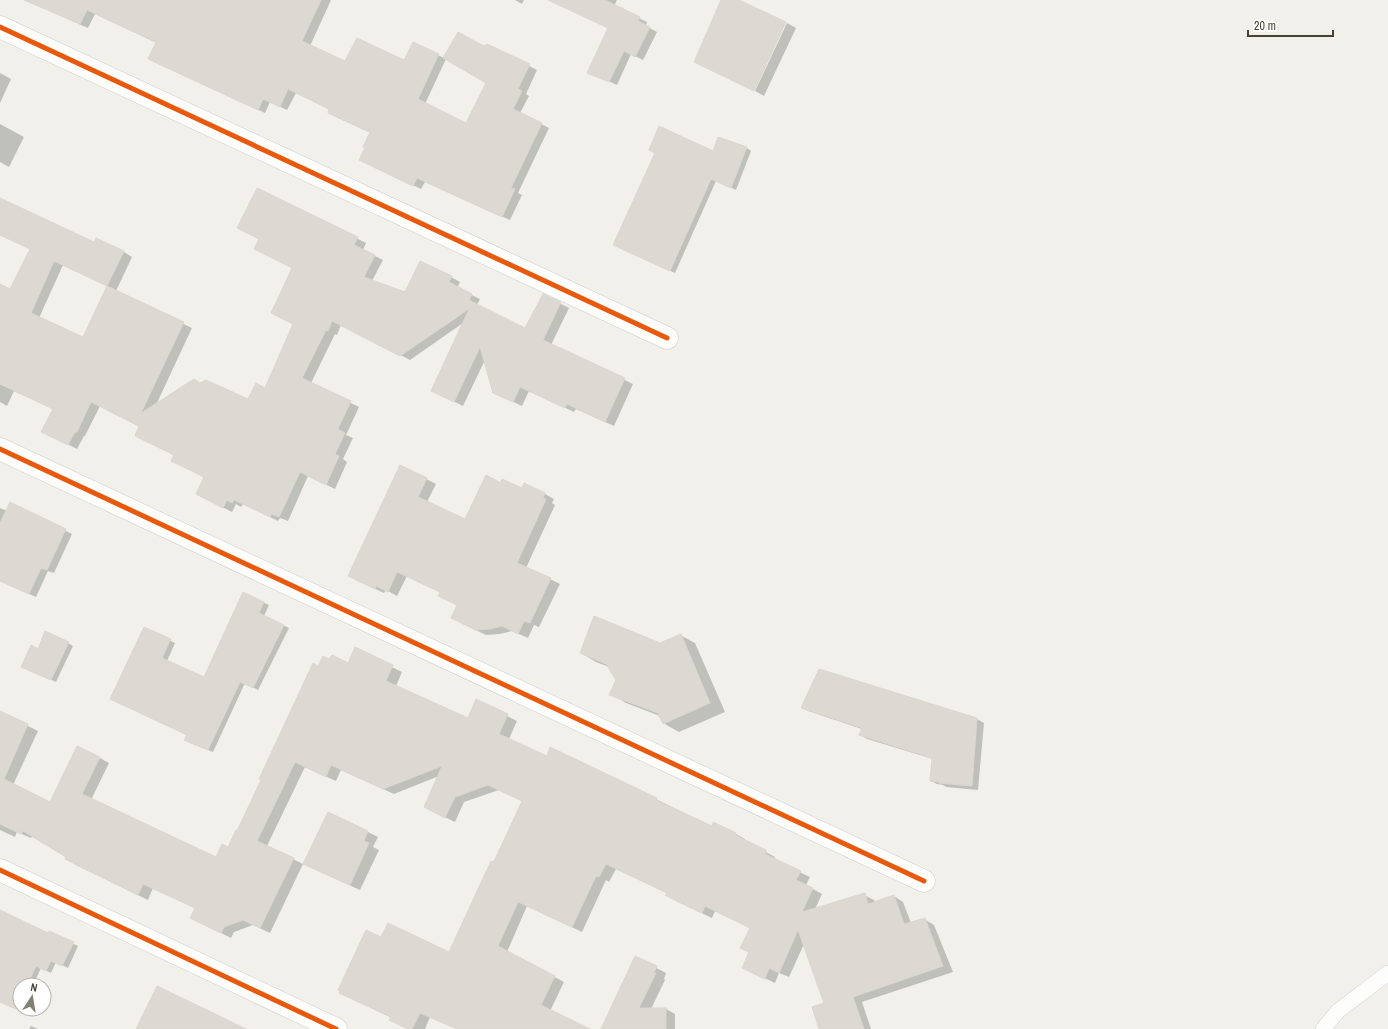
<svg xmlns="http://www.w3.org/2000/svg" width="1388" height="1029" font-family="'Archivo Narrow',sans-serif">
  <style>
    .shadow { fill: #0003; fill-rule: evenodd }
    .building { fill: #dbd9d2; stroke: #d9d7d0; fill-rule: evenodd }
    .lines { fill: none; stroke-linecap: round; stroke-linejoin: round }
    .lane-casing { stroke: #cfcdc7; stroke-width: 16 }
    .street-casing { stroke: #cfcdc7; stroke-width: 23 }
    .lane { stroke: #fdfdfc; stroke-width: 15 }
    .street { stroke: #fdfdfc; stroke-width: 22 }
    .cycleway-casing { stroke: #fff; stroke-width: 8 }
    .cycleway { stroke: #e8590c; stroke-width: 5 }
  </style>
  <rect width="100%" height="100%" fill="#f1f0ea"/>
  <path class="shadow" d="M62,0h269l-21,46 36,16 59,-1 33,-6 6,3 42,-11 1,-2 50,25 -11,24 3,2 -9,17 29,15 -31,65 4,2 -12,25 -85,-38 -4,7 -53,-25 -2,-16 5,-15 -35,-16 -6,-8 -34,-16 -9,17 -17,-8 -5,11 -108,-50v-20l-62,-29 -7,14 -25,-11 -7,-4zM446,59l41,24 -20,41 -42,-20z
    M515,0h9l-2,4z
    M576,0h41l-3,6 33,16 -1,4 11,6 -14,28 -12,-6 -14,31 -29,-13 21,-44z
    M787,23l9,5 -32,68 -9,-5z
    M0,73l11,6 -11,24z
    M0,124l24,13 -15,30 -9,-5z
    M747,148l4,3 -15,39 -20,-9 -41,92 -56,-26 94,-95z
    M258,189l108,54 -3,7 20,10 -11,21 34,13 45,-17 9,5 -3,6 23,11 -3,6 48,24 18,-34 26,13 -18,37 82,39 -19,42 -38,-17 -2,3 -45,-21 -7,15 -19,-9 -18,-37 -22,46 -22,-11 22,-72 -53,37 -69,-35 -4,10 -2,-1 -24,49 48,24 -13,28 7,3 -10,21 4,3 -12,27 -27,-13 -20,45 -8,-3 -2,3 -35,-17 -2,3 -5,-3 -4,8 -35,-18 8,-17 -30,-22 -39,-19 4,-9 -40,-21 -15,30h-1l-7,13 -26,-13 3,-27 -40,-18 -7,15 -7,-4v-118l11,6 20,-41 -31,-15v-34l95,43 29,9 8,5 -16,34 76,37 -36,77 44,-22 49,18 16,-12 29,-65 -1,-56 -33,-29zM63,265l45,21 -25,52 -44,-20z
    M401,466l35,18 -9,18 38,19 36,-37 44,10 9,5 -2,4 3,2 -29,63 24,11 10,5 -21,43 -5,-2 -6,13 -16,-7 -12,3 -14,1 -25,-12 -3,-18 -17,-13 -34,-16 -10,20 -11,-6 -2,3 -26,-12z
    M11,503l61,31 -18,39 -6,-2 -12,26 -36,-16v-73l7,3z
    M243,593l26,12 -5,11 25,12 -31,62 -13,-7 -32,69 -23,-9 -46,-115 31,15 -8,18 37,18z
    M680,635l15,8 30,69 -46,20 -16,-9 -3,-7 -34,-13 -15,-9 6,-15 -8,-12 -13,-5 -15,-9 79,-9z
    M68,643l5,3 -17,36 -29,-13 11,-19z
    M356,649l46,23 -6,14 72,33 8,-18 41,20 -8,18 38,18 109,42 56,28 2,-3 22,10 9,5v2l30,16 -1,3 36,17 -4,8 16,9 -7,15 49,-14 10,5 1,3 19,-7 9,6 8,21 13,-4 10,6 19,47 -91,30 9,27h-50l4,-26 -21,-59 -15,33 -10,-4 -4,10 -22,-10 -3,-20 -9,-5 10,-20 -36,-17 -3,7 -36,-17 -9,-6 1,-2 -52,-24 -7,13 -3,-2 -24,52 -55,-26 -20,46 57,30 -14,29 38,18h-131l-27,-12 -5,12h-18l-16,-9 1,-2 -52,-25 42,-55 67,15 74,-152 -24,-11 -35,12 -9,20 -21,-10 5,-36 -45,18 -53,-24 -5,11 -31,-14 -38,79 36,18 -33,69 -17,-8 -19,7 -3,6 -30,-15 -5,-15 -43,-20 -5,12 -72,-35 -9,-6v-2l-34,-21 -2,2 -14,-6 -2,5 -15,-7v-118l38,19 -25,54 38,18 49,-45 9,5 -18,37 125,58 13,-10 8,-16 82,-165 29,-3z
    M819,670l158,49 7,4 -6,67 -32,-3 -3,-2 -6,-1 -6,-3 2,-22 -66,-20 -7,-4 2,-6 -54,-18 -6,-3z
    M368,832l10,5 -5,10 6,3 -19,40 -46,-21z
    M0,917l48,17 1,-2 29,14 -10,22 -12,-6 -5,11 -10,-5 -8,17h-13v24h2l-1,2 -21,-10z
    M635,957l31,16 -2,6 1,1 -14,29h15l9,5v15h-73z
    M31,1026l7,3h-9z"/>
  <path class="building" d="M24,0h297l-19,41 43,20 12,-23 47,22 9,-18 26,12 -21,45 48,24 20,-40 -43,-25 15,-26 22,12 5,2 2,-2 43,20 -12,25 4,2 -9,18 29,14 -31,65 4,1 -13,28 -85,-39 -4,8 -54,-26 6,-12 -2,-1 7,-15 -42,-19 1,-4 -41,-20 -8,18 -17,-8 -5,11 -110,-51 8,-17 -69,-32 -7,14z
    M548,0h57l35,17 -2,4 12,6 -15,30 -11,-6 -15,31 -22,-9 21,-45z
    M721,0h18l47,22 -32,69 -60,-29z
    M659,126l54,25 5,-14 29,10 -16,41 -20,-9 -41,92 -57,-26 42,-92 -6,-3z
    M257,188l101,49 -4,8 21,10 -11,22 41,15 15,-31 32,15 -3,6 23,12 -3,6 56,28 18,-34 18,8 -18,38 82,38 -20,44 -38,-18 -2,4 -45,-21 -7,15 -20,-9 -13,-46 -26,55 -23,-11 38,-82 -69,47 -68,-35 -4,10 -2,-1 -24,48 49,23 -13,28 7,4 -10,21 4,2 -13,29 -26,-13 -21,45 -8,-3 -1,3 -36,-17 -2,3 -5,-3 -4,8 -27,-14 8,-17 -33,-16 3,-6 -39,-19 4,-10 -48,-24 -14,30h-2l-7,13 -27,-13 12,-23 -53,-25v-100l10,5 20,-40 -30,-14v-37l94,44 2,-4 28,13 -17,35 77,36 -43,91 53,-34 6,4 6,-3 42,19 8,-16 9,5 28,-64 -22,-11 21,-45 -38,-19 5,-10 -22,-11zM54,261l53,25 -24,51 -52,-24z
    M400,465l27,13 -9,19 47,22 21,-44 15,8 1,-4 20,9 2,-5 21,10 -2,5 3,1 -29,64 34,15 -21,45 -6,-2 -6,13 -16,-8 -12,3 -14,1 -25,-12 6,-13 -19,-9 2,-4 -43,-20 -9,20 -12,-6 -1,3 -27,-13z
    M10,502l56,27 -19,41 -6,-2 -12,26 -29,-13v-58z
    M243,592l21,10 -5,11 25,12 -31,63 -13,-6 -32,68 -24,-10 3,-5 -77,-36 34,-72 27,12 -9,19 42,19z
    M594,616l66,27 21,-9 29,69 -47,21 -5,-11 -49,-18 7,-15 -10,-16 -26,-11z
    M45,631l24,11 -18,38 -30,-13 10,-22 7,4z
    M355,647l38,18 -7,16 82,37 8,-19 32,15 -9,20 48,22 3,-9 107,51 -1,2 56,26 1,-4 23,11 -1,2 31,15 -1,4 36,17 -5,9 17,8 -11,24 63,-19 3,11 26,-9 10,29 21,-6 18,48 -90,31 11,32h-45l-7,-22 12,-4 -26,-73 -19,43 -10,-5 -4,11 -23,-11 7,-16 -9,-4 10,-20 -45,-22 -3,7 -37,-18 2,-2 -61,-29 -7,13 -3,-1 -24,51 -54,-25 -20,44 57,30 -14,29 49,24h-133l-37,-16 -8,16h-4l-19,-9 2,-3 -52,-24 1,-2 -2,-1 28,-60 15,7 7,-14 61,29 42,-91 3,1 28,-61 -34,-16 -33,12 -10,21 -21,-11 18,-41 -59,23 -52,-24 -5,12 -31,-15 -38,79 37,17 -34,70 -17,-8 -19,7 -3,6 -31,-15 5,-10 -52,-24 -5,11 -73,-36 1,-2 -43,-26 -2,3 -21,-10v-113l28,13 -24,55 46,23 27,-56 23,11 -18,37 134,63 6,-13 6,3 8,-17 1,1 24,-51 -2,-1 54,-116 5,3 5,-10 6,3 3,-4 16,8z
    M819,669l158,49 -5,68 -33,-3v-1l-9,-1 2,-23 -73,-23 3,-7 -61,-20z
    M328,812l40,19 -4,10 5,2 -19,42 -47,-21z
    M0,910l48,23 1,-2 25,11 -12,24 -11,-5 -5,10 -10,-5 -9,19h-7v15l-4,9 -16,-7z
    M635,956l22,10 -3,7h2l-17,35h27v21h-65z
    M157,986l52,25 37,18h-110z"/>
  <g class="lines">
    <g class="lane-casing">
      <path id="lane" d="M1323,1029l15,-18 50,-38"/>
    </g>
    <g class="street-casing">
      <path id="street" d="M0,27l667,311
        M0,449l924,432
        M0,870l336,159"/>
    </g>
    <use href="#lane" class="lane"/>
    <use href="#street" class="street"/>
    <g class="cycleway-casing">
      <path id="cycleway" d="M0,27l667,311
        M0,449l924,432
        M0,870l336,159"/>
    </g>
    <use href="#cycleway" class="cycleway"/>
  </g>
  <g transform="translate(32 997) rotate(12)"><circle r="19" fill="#ffffff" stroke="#b6b3ae"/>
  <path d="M0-3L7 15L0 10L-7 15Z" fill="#837f74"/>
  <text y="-6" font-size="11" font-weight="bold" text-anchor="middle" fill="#484235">N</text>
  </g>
  <path d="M1248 30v6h85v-6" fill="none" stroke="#484235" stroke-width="2"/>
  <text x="1254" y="30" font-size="12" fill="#484235" stroke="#ffffff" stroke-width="3" paint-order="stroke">20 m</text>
</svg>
